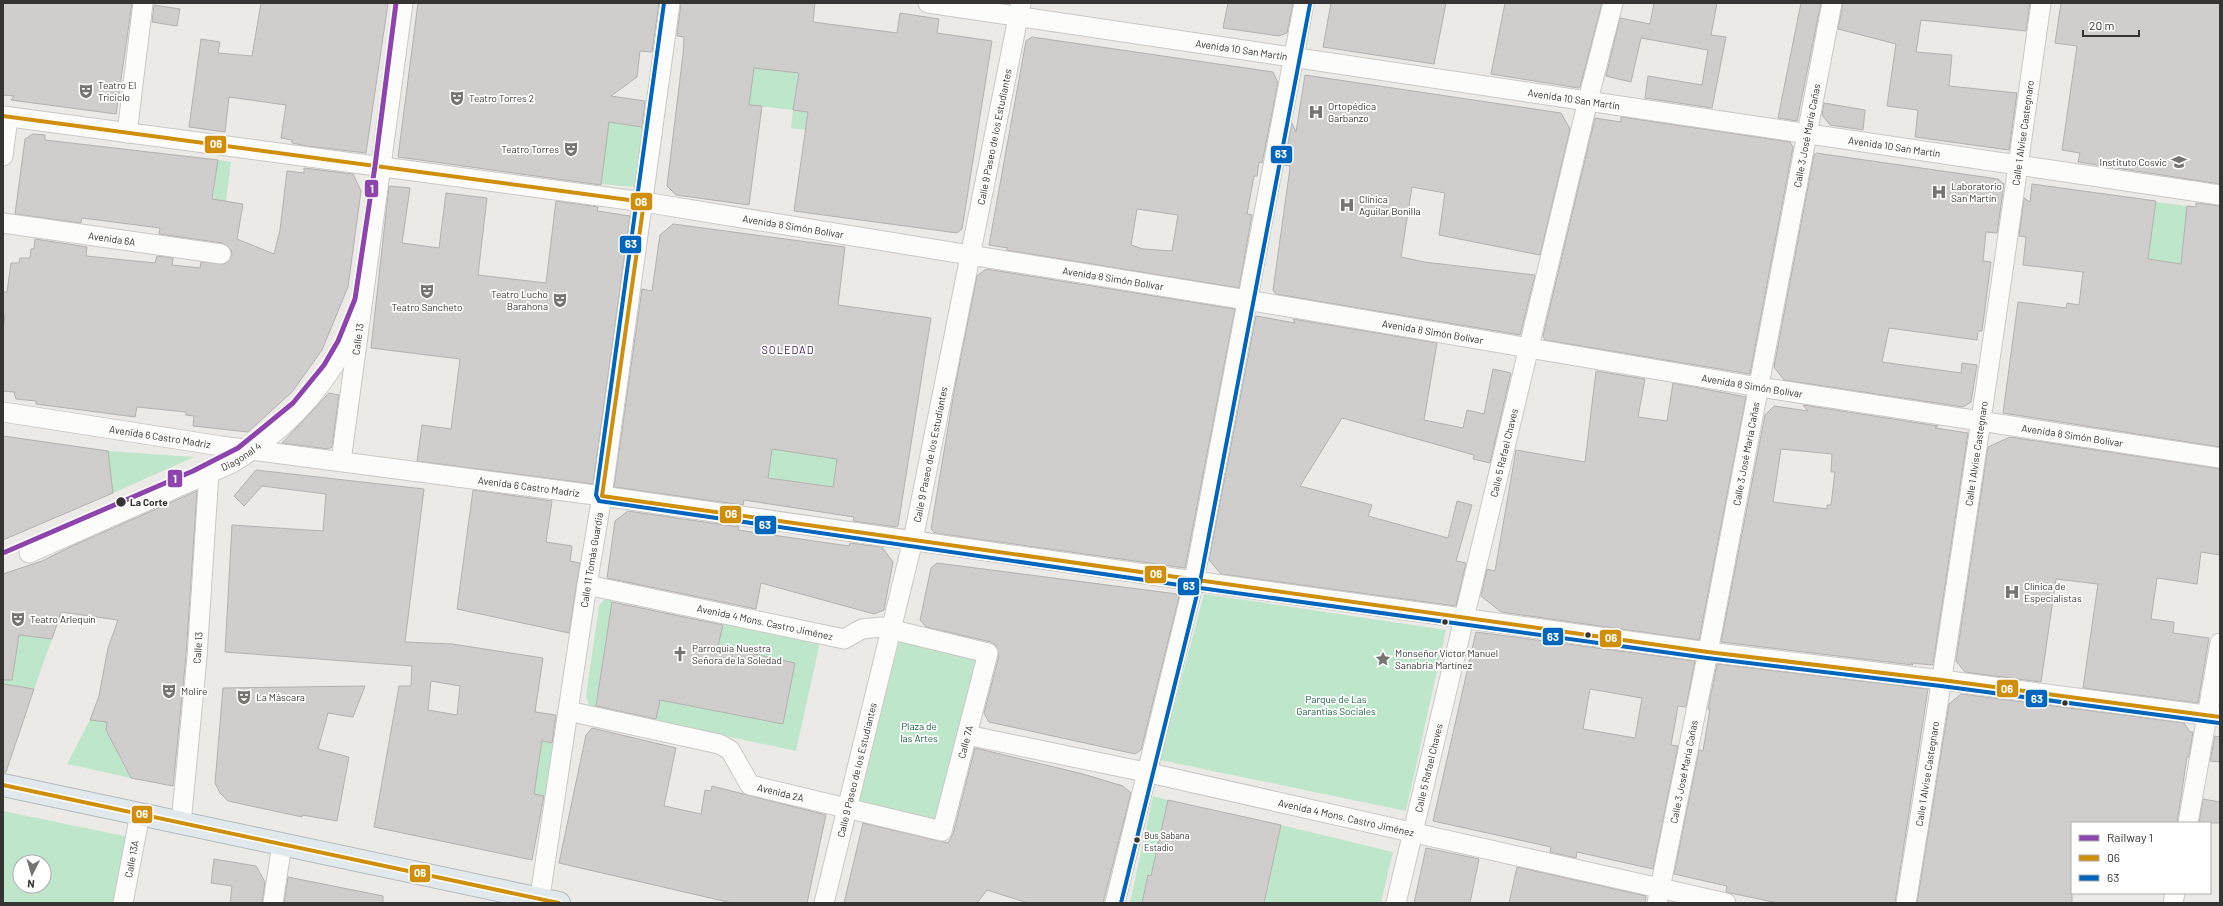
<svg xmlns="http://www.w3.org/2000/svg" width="2223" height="906" font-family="Barlow,sans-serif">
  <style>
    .green { fill: #bee6ca; fill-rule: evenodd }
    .building { fill: #d0cecd; stroke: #b2b1af; fill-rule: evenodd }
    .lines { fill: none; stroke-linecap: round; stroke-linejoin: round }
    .minor-casing { stroke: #c9c8c5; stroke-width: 21 }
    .highway-casing { stroke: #b3babe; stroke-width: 24 }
    .minor { stroke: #fcfcfb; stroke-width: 19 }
    .highway { stroke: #e2e9ed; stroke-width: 22 }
    .bus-1-casing { stroke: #fff; stroke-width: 7 }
    .bus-2-casing { stroke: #fff; stroke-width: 7 }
    .bus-1 { stroke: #d08f0a; stroke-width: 4 }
    .bus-2 { stroke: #0065bd; stroke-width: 4 }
    .rail-1-casing { stroke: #fff; stroke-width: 8 }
    .rail-1 { stroke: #8e44ad; stroke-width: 5 }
    .stop-dot { fill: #353432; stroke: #fff; stroke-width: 1.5 }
    .labels { text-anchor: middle; stroke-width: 3.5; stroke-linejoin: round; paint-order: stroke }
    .bus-label { font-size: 9px; fill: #353432; stroke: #fff; text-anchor: start }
    .street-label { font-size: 10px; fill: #353432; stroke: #fff }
    .poi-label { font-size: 10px; fill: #353432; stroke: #fff; text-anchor: start }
    .stop-label { font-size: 10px; font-weight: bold; fill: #353432; stroke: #fff; text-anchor: start }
    .park-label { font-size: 10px; fill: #165e39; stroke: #fff }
    .neighbourhood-label { font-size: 11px; letter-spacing: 1px; fill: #431e55; stroke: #fff }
    .line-badge { stroke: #fff; stroke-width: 1.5 }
    .badge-label { font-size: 11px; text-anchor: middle; font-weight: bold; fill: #fff }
  </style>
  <rect width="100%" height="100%" fill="#eceae7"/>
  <path class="green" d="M805,29l-11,81 95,14 -3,17 -95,-13 2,-18 -44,-5 8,-71z
    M609,122l35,5 -10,60 -33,-3z
    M218,160l13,2 -5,39 -13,-2z
    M2156,202l31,4 -6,58 -33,-5z
    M772,449l65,10 -4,28 -65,-9z
    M108,451l86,6 -81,36z
    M1204,594l242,36 -40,181 -246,-51z
    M613,597l-18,113 -6,-4 -3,-10 13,-90 6,-7z
    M724,620l96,22 -24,109 -141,-30 5,-21 123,24 12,-61 -77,-17z
    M3,633l49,6 -18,50 -31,-5v-5l9,1 3,-20z
    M900,639l82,21 -43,164 -83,-21z
    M90,720l17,2 -1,11 12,2v19l13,24 -64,-14z
    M542,741l11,3 -8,52 -34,-6 27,-21z
    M1153,796l15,4 -14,61 113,26 14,-62 112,27 -12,51h-110l-123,-28 -6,28h-12z
    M3,811l126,26 -13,66h-113zM20,862h24v24h-24z"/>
  <path class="building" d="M3,3h129l-16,111 -105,-14 3,-4 -11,-1z
    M261,3h127l-22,150 -59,-7 -15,-3v-3l-11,-2 5,-33 -57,-8 -4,35 -36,-5 12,-88 19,3 -2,11 34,3z
    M418,3h241l-7,49 -12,-1 -3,26 -26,19 34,5 -3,26 -33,-5 -8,63 -203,-28z
    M681,3h134l-2,19 84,11 3,-20 39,6 -2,14 55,8 -30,188 -5,4 -163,-22 14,-99 -15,-2 6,-37 -45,-5 -5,37 13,1 -13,99 -73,-10 -9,-9 16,-132 1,-17 -7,-1z
    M1228,3h65l-6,30 -8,3 -56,-8z
    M1331,3h115l-12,61 -111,-17z
    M1505,3h97l-22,84 -2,1 -87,-14z
    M1654,3h63l-6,32 15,2 -14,71 -67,-10 3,-22 54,9 6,-35 -67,-12 -10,44 -25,-6 14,-58 30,6z
    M1801,3h20l-24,118 -19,-3z
    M1843,3h187l-4,28 -105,-11 -5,32 36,3 -3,31 68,7 -8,57 -94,-13 3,-27 -31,-4 9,-62 -58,-15z
    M2061,3h159v181l-142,-22 2,-9 -18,-3 15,-104 -22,-3z
    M154,5l26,4 -3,17 -25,-4z
    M1032,37l241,35 5,11 -16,80 -3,-1 -2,14h-3l-7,38 5,1 -13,73 -233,-38 2,-2 -19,-3 37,-204zM1137,209l41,6 -6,36 -29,-2 -12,-4z
    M1305,75l256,38 9,16 -30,126 -101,-20 6,-42 -33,-6 -11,70 23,5 111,13 -15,60 -244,-41 -3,-4 17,-122v-2l-6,-1 8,-42 4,9z
    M1824,103l41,7 -2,20 -33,-5 -8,-10z
    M1621,117l169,25 3,5 -43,227 -205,-34 -2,-4 52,-218 26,4z
    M33,134l12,1v5l173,20 -6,39 31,5 -6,35 37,15 6,-24 7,-59 17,2v-5l49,6 8,17 -13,96 -26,63 -30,42 -44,40 -55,-6 1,-10 -8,-1v-3l-49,-5 -2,10 -99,-13v-3l-20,-2 -2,-7 -11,-1v-60l2,-16 -2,-1v-22h4l4,-29h8l1,-5h10l1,-9h3l1,-10 52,8 -1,9 69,7 2,-7 16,2 -1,7 28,3 1,-6 24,2 7,-9 -1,-5 -8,-7 -64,-9 1,-6 -78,-10 -1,5 -66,-9 10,-75z
    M1816,153l182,26 6,5 -7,49 -11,-1 -3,29 8,1 -9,69h-4l-1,9 -88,-12 -7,34 79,11 1,-10 15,2 -6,37 -8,5 -179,-27 -10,-13 40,-212z
    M2032,184l124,17 -8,58 33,5 6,-58 9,1v-4l24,3v241l-217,-34 15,-111 48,6 1,-5 12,2 4,-33 -60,-7 3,-28 -7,-1 5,-38 6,4z
    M389,186l21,2 -8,55 37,5 7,-55 41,5 -9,77 68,8 10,-82 42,6 -1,4 33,5 -37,268 -176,-23 5,-36 29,4 9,-70 -89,-11z
    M673,224l172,23 -7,58 93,13 -33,208 -2,1 -43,-6 1,-4 -110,-17 -1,5 -129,-18 28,-198 10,2 8,-56zM772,449l65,10 -4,28 -65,-9z
    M986,269l249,40 -50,259 -250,-35 -4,-4 23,-137 23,-116z
    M1256,316l39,7 -2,-4 144,24 -13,77 39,8 4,-18 17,4 9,-45 18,4 -21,90 -17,-4 1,-4 -132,-37 -42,68 72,19 -4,11 80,22 9,-37 15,4 -16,56 10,2 -10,43 -235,-32 -12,-14z
    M1596,371l49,8 -7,38 29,4 6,-38 73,14 -47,243 -198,-28 -20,-16 6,-27 8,2 21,-121 69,12z
    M329,393l10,2 -7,52 -4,2 -46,-6z
    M1803,405l135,21 -3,2 33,5 -35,232 -22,-2 2,2 -192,-23 44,-227 9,-9 34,5zM1781,449l51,5 -1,18h4l-4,33h-4v4l-54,-7z
    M3,436l105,15 5,42 -110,47z
    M2010,437l210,32v86l-19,-3 -4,32 -40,-6 -6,41 23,3 -1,11 36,5 -11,65 -115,-15 15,-104 -42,-5 -15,103 -76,-10 -9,-11 32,-214z
    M256,470l168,19 -19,153 47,2 91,14 -8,54 21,3 -4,28 -10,-2 -8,53 10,2 -12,64 -158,-33 25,-141h12l1,-20 -187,-14 7,-127 91,6 3,-37 -64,-8 -18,20 -10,-10zM431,681l29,5 -3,29 -29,-5z
    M473,490l79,11 -6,41 26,4 -2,15 10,2 -11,70 -112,-24z
    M197,491l-11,165 -13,130 -42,-8 -25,-48 1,-8 -17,-2 9,-24 9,-48 10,-28 -57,-8 -9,27 -33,-4 -7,45h-9v-106l39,-13 28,-14z
    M628,511l111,16 -1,3 111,16 1,-3 32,4 11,15 -9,48 -10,4 -113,-31 -5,26 -149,-31 8,-57z
    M937,563l240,31 2,3 -38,153 -6,4 -146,-32 -5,-9 15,-57 -3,-11 -5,-3 -65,-15 -6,-7 11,-52z
    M612,602l111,23 -5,21 77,17 -12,61 -123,-24 -4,19 -60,-13z
    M1476,632l219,29 -9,46 -8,-1 -7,39 7,1 -25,123 -76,-17 -1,6 -26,-6 1,-5 -118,-26zM1590,689l52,9 -7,40 -52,-9z
    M1717,664l211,25 -33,214h-117l-48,-10 -4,-1 1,-6 -53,-12 25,-124 4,1 7,-42h-2z
    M3,684l31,5 -28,83h-3z
    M365,686l-12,31 -25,-4 -10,36 31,8 -12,64 -35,-6v2l-74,-16 -8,-8 -5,-10 8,-95z
    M1961,694l223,29 6,9h3l-4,25h-2l-10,66h-105v80h-155l32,-199z
    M592,728l84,20 -12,58 37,8 4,-24 6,1 1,-5 114,29 -19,88h-75l-173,-40 27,-128z
    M2215,736l5,1v25l-10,-1z
    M975,748l108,26 40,12 8,7 -28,110h-75l-41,-13 -10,13h-133l19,-80 85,20 5,-9z
    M2203,799l17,3v21h-21z
    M1168,800l113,25 -17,78h-122l6,-28 3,1z
    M1426,848l53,11 -9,44h-56z
    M214,859l42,7 9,16 -3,21h-32l2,-17 -21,-3z
    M1517,867l129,29 -1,7h-136z
    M288,877l95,19v7h-99z"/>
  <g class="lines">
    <g class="minor-casing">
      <g id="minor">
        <path id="s1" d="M928,3l1292,192"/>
        <path id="s2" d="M3,116l641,86 603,98 512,87 461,71"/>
        <path d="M127,133l16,-130"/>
        <path d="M3,156l5,-39"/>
        <path id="s3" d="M3,223l218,31"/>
        <path id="s4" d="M3,412l218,34 381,50 592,85 514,71 234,28 278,37"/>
        <path id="s5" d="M341,461l62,-458"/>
        <path id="s6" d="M29,553l203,-90c53,-32 94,-76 121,-132"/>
        <path id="s7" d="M568,711l151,33 11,6 20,35 192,46 46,-178 -107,-26 -19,2 -18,10 -257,-54"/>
        <path id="s8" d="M967,735l178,37 581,131"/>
        <path id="s9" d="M181,823l16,-166 12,-185"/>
        <path d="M2188,823l32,-180"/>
        <path id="s10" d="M123,903l17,-89"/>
        <path d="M273,903l9,-59"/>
        <path id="s11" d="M539,903l48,-318 15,-89 68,-493"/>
        <path id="s12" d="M824,903l89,-363 108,-537"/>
        <path d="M1115,903l79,-322 110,-578"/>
        <path id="s13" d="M1396,903l192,-803 25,-97"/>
        <path id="s14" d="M1657,903l51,-251 124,-649"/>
        <path id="s15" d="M1906,903c49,-299 93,-600 135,-900"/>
        <path d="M2173,903l2,-10"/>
      </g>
    </g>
    <g class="highway-casing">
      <path id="highway" d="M3,785l556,118"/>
    </g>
    <use href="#minor" class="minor"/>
    <use href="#highway" class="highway"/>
    <g class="bus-1-casing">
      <path id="bus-1" d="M3,116l641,86 -42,294 1106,156 234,28 278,37
        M3,785l556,118"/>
    </g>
    <g class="bus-2-casing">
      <path id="bus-2" d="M664,3l-68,492 3,6 594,86 514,71 234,28 278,37
        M1121,903l79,-321 110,-578"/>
    </g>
    <use href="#bus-1" class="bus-1"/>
    <use href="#bus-2" class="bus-2"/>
    <g class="rail-1-casing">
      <path id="rail-1" d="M3,553l190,-82 45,-23 55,-45 31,-38 14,-24 17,-42 20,-133 21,-163"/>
    </g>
    <use href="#rail-1" class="rail-1"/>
  </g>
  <defs>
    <g id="theatre-bare" transform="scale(1.2)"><path d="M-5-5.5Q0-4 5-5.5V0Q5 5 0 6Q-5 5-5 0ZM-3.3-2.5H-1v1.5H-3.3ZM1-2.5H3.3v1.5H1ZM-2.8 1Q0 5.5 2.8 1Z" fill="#757471" stroke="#fff" stroke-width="2.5" paint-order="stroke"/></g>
    <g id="hospital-bare" transform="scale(1.2)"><path d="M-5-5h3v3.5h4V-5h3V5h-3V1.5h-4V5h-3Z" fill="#757471" stroke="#fff" stroke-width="2.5" paint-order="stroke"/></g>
    <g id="university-bare" transform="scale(1.2)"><path d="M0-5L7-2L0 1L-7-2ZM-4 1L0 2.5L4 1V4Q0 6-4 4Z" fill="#757471" stroke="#fff" stroke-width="2.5" paint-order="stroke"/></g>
    <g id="church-bare" transform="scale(1.2)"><path d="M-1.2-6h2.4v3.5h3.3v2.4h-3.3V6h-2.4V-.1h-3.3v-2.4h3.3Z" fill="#757471" stroke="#fff" stroke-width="2.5" paint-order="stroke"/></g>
    <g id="sight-bare" transform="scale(1.2)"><path d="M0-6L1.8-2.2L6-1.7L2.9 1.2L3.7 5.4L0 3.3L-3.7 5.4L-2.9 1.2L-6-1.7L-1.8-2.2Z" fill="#757471" stroke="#fff" stroke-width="2.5" paint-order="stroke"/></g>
  </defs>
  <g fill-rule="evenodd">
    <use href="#theatre-bare" x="86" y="91"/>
    <use href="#theatre-bare" x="457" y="98"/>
    <use href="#hospital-bare" x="1316" y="112"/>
    <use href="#theatre-bare" x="571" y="149"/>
    <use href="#university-bare" x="2179" y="162"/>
    <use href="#hospital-bare" x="1939" y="192"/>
    <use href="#hospital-bare" x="1347" y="205"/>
    <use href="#theatre-bare" x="427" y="291"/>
    <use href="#theatre-bare" x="560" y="300"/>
    <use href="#hospital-bare" x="2012" y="592"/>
    <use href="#theatre-bare" x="18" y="619"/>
    <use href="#church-bare" x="680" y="654"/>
    <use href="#sight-bare" x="1383" y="659"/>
    <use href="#theatre-bare" x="169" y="691"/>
    <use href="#theatre-bare" x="244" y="697"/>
  </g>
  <g class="stop-dot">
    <circle cx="121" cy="502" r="5.5"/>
    <circle cx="1445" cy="622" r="3.5"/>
    <circle cx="1588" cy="635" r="3.5"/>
    <circle cx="2065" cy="703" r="3.5"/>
    <circle cx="1137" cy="840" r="3.5"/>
  </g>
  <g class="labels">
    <g class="bus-label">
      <text x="1144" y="839">Bus Sabana<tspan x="1144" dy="12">Estadio</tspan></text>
    </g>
    <g class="street-label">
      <text dy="4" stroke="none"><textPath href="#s1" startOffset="317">Avenida 10 San Martín</textPath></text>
      <text dy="4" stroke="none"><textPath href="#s1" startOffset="653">Avenida 10 San Martín</textPath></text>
      <text dy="4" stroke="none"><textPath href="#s15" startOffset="779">Calle 1 Alvise Castegnaro</textPath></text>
      <text dy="4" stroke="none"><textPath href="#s14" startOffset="782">Calle 3 José María Cañas</textPath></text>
      <text dy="4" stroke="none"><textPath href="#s12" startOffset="785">Calle 9 Paseo de los Estudiantes</textPath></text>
      <text dy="4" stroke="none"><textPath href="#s1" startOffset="977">Avenida 10 San Martín</textPath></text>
      <text dy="4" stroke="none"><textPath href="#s2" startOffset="798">Avenida 8 Simón Bolívar</textPath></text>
      <text dy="4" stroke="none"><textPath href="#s3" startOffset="110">Avenida 6A</textPath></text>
      <text dy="4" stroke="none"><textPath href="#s2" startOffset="1122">Avenida 8 Simón Bolívar</textPath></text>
      <text dy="4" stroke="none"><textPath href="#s2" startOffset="1446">Avenida 8 Simón Bolívar</textPath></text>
      <text dy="4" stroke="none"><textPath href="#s5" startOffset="123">Calle 13</textPath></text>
      <text dy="4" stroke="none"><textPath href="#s2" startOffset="1770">Avenida 8 Simón Bolívar</textPath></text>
      <text dy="4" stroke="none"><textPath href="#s2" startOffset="2094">Avenida 8 Simón Bolívar</textPath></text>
      <text dy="4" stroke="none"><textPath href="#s4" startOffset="159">Avenida 6 Castro Madriz</textPath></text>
      <text dy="4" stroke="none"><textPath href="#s13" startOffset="463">Calle 5 Rafael Chaves</textPath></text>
      <text dy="4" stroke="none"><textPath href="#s14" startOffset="458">Calle 3 José María Cañas</textPath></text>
      <text dy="4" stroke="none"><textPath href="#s15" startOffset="455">Calle 1 Alvise Castegnaro</textPath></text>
      <text dy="4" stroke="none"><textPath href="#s12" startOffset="461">Calle 9 Paseo de los Estudiantes</textPath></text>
      <text dy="4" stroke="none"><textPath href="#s6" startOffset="233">Diagonal 4</textPath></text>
      <text dy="4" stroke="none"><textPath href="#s4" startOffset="531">Avenida 6 Castro Madriz</textPath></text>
      <text dy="4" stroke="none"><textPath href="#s11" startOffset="347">Calle 11 Tomás Guardia</textPath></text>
      <text transform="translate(765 622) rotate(12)" y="4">Avenida 4 Mons. Castro Jiménez</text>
      <text dy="4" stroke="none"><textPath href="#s9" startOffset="176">Calle 13</textPath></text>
      <text dy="4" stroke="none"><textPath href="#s7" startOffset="497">Calle 7A</textPath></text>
      <text dy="4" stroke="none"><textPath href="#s13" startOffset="139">Calle 5 Rafael Chaves</textPath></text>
      <text dy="4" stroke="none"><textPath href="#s12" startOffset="137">Calle 9 Paseo de los Estudiantes</textPath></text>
      <text dy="4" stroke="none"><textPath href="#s14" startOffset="134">Calle 3 José María Cañas</textPath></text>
      <text dy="4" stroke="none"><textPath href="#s15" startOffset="131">Calle 1 Alvise Castegnaro</textPath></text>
      <text dy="4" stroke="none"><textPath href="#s7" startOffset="239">Avenida 2A</textPath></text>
      <text dy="4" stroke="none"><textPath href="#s8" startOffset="388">Avenida 4 Mons. Castro Jiménez</textPath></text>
      <text dy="4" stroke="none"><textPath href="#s10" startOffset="45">Calle 13A</textPath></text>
    </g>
    <g class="poi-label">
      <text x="98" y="89">Teatro El<tspan x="98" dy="12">Triciclo</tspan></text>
      <text x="469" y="102">Teatro Torres 2</text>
      <text x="1328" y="110">Ortopédica<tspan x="1328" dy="12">Garbanzo</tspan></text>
      <text x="559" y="153" text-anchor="end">Teatro Torres</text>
      <text x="2167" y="166" text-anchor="end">Instituto Cosvic</text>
      <text x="1951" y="190">Laboratorio<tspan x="1951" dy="12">San Martín</tspan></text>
      <text x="1359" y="203">Clínica<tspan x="1359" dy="12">Aguilar Bonilla</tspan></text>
      <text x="548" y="298" text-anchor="end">Teatro Lucho<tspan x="548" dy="12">Barahona</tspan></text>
      <text x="427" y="311" text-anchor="middle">Teatro Sancheto</text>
      <text x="2024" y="590">Clínica de<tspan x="2024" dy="12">Especialistas</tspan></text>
      <text x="30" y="623">Teatro Arlequín</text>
      <text x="692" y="652">Parroquia Nuestra<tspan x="692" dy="12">Señora de la Soledad</tspan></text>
      <text x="1395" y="657">Monseñor Víctor Manuel<tspan x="1395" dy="12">Sanabria Martínez</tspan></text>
      <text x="181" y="695">Molire</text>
      <text x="256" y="701">La Máscara</text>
    </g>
    <g class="stop-label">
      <text x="130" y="506">La Corte</text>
    </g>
    <g class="park-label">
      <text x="1336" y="703">Parque de Las<tspan x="1336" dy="12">Garantías Sociales</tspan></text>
      <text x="919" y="730">Plaza de<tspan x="919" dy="12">las Artes</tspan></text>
    </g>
    <g class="neighbourhood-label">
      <text x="788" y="354">SOLEDAD</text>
    </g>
  </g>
  <g class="line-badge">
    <rect x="204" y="135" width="23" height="19" rx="4" fill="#d08f0a"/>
    <rect x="1270" y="145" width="23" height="19" rx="4" fill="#0065bd"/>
    <rect x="364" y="179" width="15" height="19" rx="4" fill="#8e44ad"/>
    <rect x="630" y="192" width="23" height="19" rx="4" fill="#d08f0a"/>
    <rect x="619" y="235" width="23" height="19" rx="4" fill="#0065bd"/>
    <rect x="167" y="469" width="16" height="19" rx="4" fill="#8e44ad"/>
    <rect x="719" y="505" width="23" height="19" rx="4" fill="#d08f0a"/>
    <rect x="754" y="515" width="23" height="20" rx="4" fill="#0065bd"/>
    <rect x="1144" y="565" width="23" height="19" rx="4" fill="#d08f0a"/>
    <rect x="1177" y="577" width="23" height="19" rx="4" fill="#0065bd"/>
    <rect x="1542" y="627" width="22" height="19" rx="4" fill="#0065bd"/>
    <rect x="1599" y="629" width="23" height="19" rx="4" fill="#d08f0a"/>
    <rect x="1996" y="679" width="23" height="19" rx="4" fill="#d08f0a"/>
    <rect x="2025" y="689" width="23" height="19" rx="4" fill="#0065bd"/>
    <rect x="131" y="805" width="22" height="19" rx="4" fill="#d08f0a"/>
    <rect x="409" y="864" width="22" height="19" rx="4" fill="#d08f0a"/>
  </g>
  <g class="badge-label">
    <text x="216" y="148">06</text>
    <text x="1281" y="158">63</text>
    <text x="372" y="193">1</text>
    <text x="641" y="206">06</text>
    <text x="631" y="248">63</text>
    <text x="175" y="483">1</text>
    <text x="731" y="518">06</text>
    <text x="765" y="529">63</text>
    <text x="1156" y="578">06</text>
    <text x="1189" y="590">63</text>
    <text x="1553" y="641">63</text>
    <text x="1611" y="642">06</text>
    <text x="2007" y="693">06</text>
    <text x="2037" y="703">63</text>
    <text x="142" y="818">06</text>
    <text x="420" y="877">06</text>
  </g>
  <rect width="2223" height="906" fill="none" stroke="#353432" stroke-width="8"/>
  <rect x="2071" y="822" width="140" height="72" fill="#ffffff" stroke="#aeaead"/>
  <rect x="2079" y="835" width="20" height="6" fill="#8e44ad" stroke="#aeaead"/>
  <text x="2107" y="842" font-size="12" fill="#353432">Railway 1</text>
  <rect x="2079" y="855" width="20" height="6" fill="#d08f0a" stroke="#aeaead"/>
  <text x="2107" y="862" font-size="12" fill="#353432">06</text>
  <rect x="2079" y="875" width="20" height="6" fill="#0065bd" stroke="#aeaead"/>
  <text x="2107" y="882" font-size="12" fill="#353432">63</text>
  <g transform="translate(32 874) rotate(185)"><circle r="19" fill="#ffffff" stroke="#aeaead"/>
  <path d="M0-3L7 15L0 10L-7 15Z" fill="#757471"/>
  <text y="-6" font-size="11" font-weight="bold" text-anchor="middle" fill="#353432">N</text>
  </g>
  <path d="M2083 30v6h56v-6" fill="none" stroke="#353432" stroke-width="2"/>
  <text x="2089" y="30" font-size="12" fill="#353432" stroke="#ffffff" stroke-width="3" paint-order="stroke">20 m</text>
</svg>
